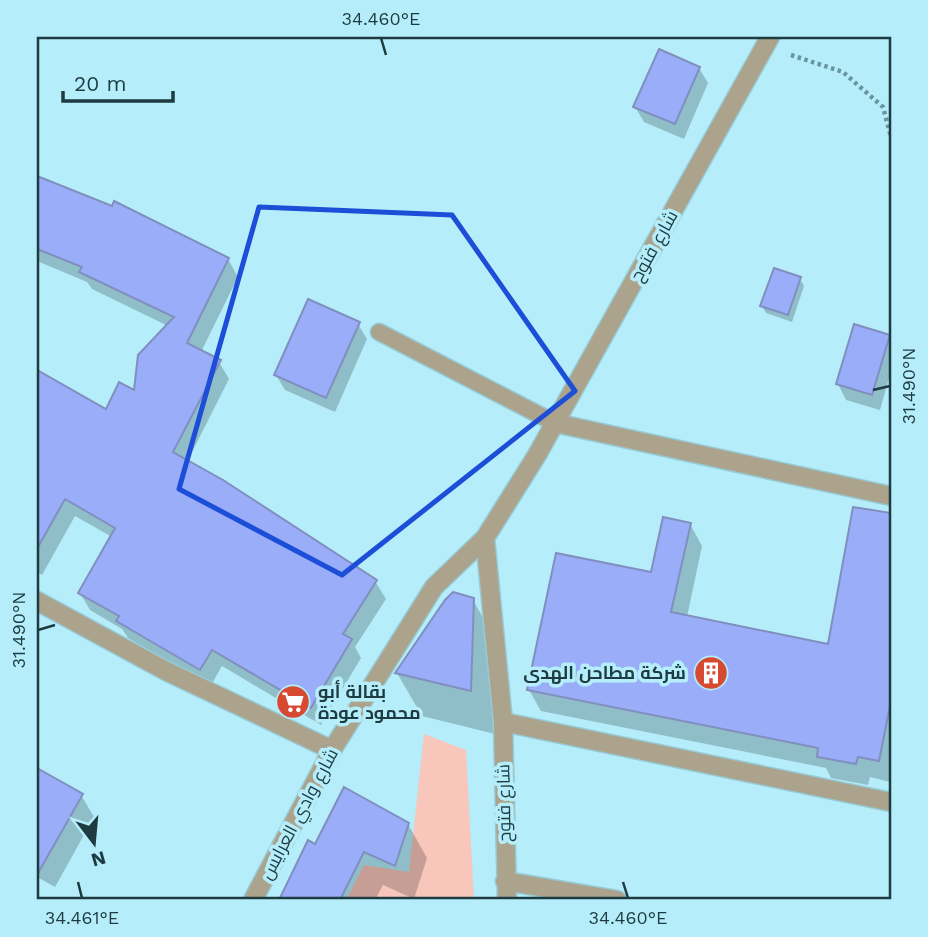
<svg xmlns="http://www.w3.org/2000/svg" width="928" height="937" font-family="'Work Sans',Cairo,sans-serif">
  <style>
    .green { fill: #f8c6bb }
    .shadow { fill: #0003 }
    .building { fill: #99adf8; stroke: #818fbf; stroke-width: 2 }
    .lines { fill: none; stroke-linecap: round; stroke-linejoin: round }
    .service-casing { stroke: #97cad5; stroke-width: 19 }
    .minor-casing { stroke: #97cad5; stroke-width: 21 }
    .path { stroke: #69959e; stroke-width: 4.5; stroke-dasharray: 3.5 3.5; stroke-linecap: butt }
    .service { stroke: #aba38c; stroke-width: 16 }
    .minor { stroke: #aba38c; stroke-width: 18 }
    .marked { fill: none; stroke: #1d4ed8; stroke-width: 5; stroke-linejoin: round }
    .ticks { fill: none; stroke: #1d3b41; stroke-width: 2.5 }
    .labels { text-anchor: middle; stroke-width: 7; stroke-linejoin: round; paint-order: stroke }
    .street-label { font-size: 18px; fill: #1d3b41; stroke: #b5eefa }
    .poi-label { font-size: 18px; font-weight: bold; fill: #1d3b41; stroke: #b5eefa; text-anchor: end }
    .neatline { fill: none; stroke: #1d3b41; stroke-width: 2.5 }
    .ticks-label { font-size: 18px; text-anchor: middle; fill: #1d3b41 }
  </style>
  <rect width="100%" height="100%" fill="#b5eefa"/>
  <path class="green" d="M424,734l42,16 8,150h-128l18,-35 45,7z"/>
  <path class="shadow" d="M699,68l9,15 -24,56 -40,-17 -9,-15z
    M37,177l191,82 10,18 -37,75 18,10 10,17 -42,83 188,119 11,18 -31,48 6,11 -40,67 -99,-59 -12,21 -82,-49 -6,-9 -32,-19 -10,-17 32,-56 -37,-21 -33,59 -5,-3v-192l3,-6 66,38 30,-19 32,-67 -76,-37 -5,-7 -50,-21z
    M800,279l4,7 -12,36 -26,-9 -4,-7z
    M358,324l9,15 -32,73 -50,-22 -9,-15z
    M888,336l3,5v30l-11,39 -34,-10 -8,-16z
    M855,509l36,6 -1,267 -20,-5 -2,8 -37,-7 -5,-10 -285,-57 -12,-21 124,-116 37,-50 12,22 -15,71 143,29z
    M473,600l25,44 -3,90 -73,-18 -25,-43z
    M37,770l44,25 13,22 -39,70 -18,-10z
    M408,824l19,34 -13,41 -31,-14 -8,15h-94l28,-58 7,4z"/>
  <path class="building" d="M659,49l41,18 -25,57 -42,-17z
    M37,176l75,30 2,-5 115,57 -42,85 34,17 -48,92 50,28 154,100 -34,54 9,5 -41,69 -99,-58 -12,20 -84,-49 3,-5 -41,-23 37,-65 -50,-29 -28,50v-179l69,39 13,-27 15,8 4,-35 36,-38 -95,-45 3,-5 -45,-18z
    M774,268l27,9 -13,38 -28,-9z
    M308,299l52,23 -34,76 -52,-23z
    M854,324l36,11 -18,60 -36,-11z
    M853,507l38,6v188l-12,60 -21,-4 -2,7 -39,-7 1,-9 -291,-58 29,-137 95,19 12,-55 28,6 -20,89 157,32z
    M453,592l21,6 -3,93 -76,-18 50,-73z
    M37,768l46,26 -46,81z
    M344,787l65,36 -14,43 -31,-14 -24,48h-61l29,-60 7,4z"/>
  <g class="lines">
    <g class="service-casing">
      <path id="service" d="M379,332l176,91"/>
    </g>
    <g class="minor-casing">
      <path id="minor" d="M555,423l336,73
        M485,538l18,184 4,178
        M37,601l129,70 166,79
        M503,722l388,80
        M505,881l112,19
        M253,900l79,-150 102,-163 51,-49 52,-83 233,-418"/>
    </g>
    <path class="path" d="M791,55l52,17 40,35 8,30"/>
    <use href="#service" class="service"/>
    <use href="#minor" class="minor"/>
  </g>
  <path class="marked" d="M259,207l193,8 123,176 -233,184 -163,-86z"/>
  <path class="ticks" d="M381,38l5,17M873,390l17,-4M38,630l17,-5M78,882l4,16M623,882l5,16"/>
  <defs>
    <g id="building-disc" transform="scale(1.75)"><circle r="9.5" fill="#d64a32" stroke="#b5eefa"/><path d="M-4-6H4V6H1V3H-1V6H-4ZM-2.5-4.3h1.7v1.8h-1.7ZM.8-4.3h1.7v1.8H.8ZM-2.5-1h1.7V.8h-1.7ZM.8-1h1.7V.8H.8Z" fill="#fff"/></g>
    <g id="supermarket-disc" transform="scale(1.75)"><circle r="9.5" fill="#d64a32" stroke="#b5eefa"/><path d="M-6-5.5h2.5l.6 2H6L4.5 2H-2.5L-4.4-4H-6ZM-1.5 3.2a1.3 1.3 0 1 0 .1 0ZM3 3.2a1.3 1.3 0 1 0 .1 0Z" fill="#fff"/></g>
  </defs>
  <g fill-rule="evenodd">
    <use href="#building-disc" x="711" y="673"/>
    <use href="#supermarket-disc" x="293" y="702"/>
  </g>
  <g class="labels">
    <g class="street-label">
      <text transform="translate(654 246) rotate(-61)" y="6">شارع فتوح</text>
      <text transform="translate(504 803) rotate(-91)" y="6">شارع فتوح</text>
      <text transform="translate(299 814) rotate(-62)" y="6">شارع وادي العرايس</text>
    </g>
    <g class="poi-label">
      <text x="686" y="679">شركة مطاحن الهدى</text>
      <text x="318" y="698" text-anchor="start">بقالة أبو<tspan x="318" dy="21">محمود عودة</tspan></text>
    </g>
  </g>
  <rect width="928" height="937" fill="none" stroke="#b5eefa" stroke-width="77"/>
  <g transform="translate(94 843) rotate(164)" stroke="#b5eefa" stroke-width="5" paint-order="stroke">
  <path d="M0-5L12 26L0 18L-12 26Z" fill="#1d3b41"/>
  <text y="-10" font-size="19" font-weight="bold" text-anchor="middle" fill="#1d3b41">N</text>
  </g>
  <path d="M63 91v10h110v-10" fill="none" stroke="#1d3b41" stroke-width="3.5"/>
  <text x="74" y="91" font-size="21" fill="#1d3b41" stroke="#b5eefa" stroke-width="5" paint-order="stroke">20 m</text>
  <rect x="38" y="38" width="852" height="860" class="neatline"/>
  <g class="ticks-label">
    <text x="381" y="25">34.460°E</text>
    <text transform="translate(909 386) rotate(-90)" y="6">31.490°N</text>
    <text transform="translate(19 630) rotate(-90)" y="6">31.490°N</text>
    <text x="82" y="924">34.461°E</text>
    <text x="628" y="924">34.460°E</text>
  </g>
</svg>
